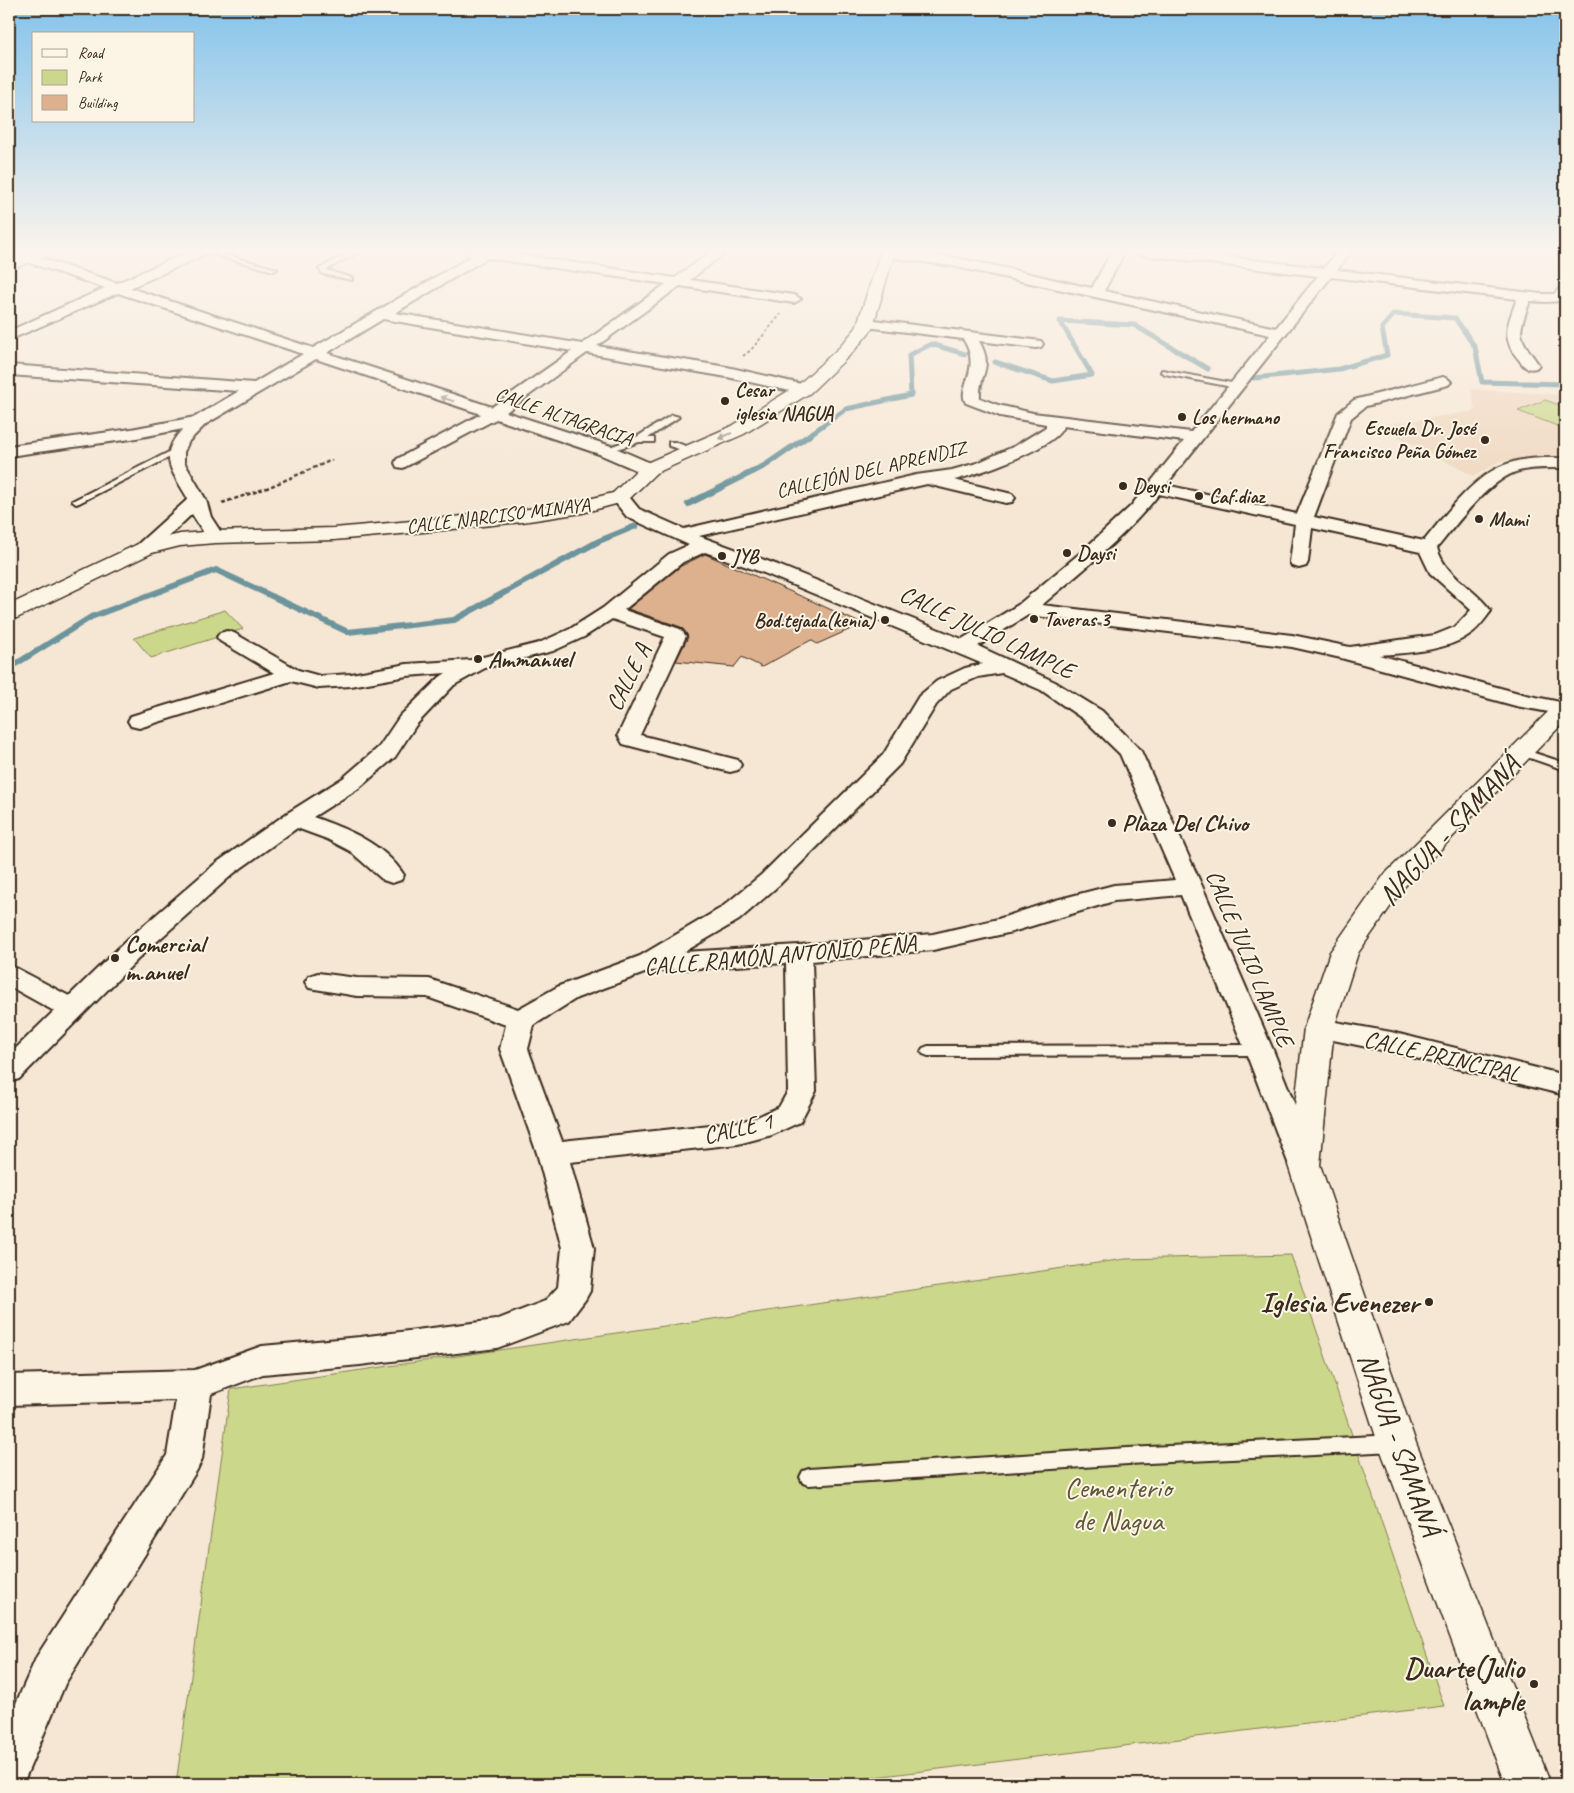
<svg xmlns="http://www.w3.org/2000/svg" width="1574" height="1793" font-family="Caveat,sans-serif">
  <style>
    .built { fill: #efd7bf }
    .green { fill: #cbd78a; stroke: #838054 }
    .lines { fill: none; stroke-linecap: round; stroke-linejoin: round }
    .stream-far2 { stroke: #6d949c; stroke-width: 5 }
    .stream-far1 { stroke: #6d949c; stroke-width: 6 }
    .stream { stroke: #6d949c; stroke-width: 8 }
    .building { fill: #deb18e; stroke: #3b2a1e }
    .service-casing { stroke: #3b2a1e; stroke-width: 4 }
    .minor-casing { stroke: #3b2a1e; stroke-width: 4 }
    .tertiary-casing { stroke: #3b2a1e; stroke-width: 3 }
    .primary-casing { stroke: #3b2a1e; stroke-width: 3 }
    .path-far1 { stroke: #3b2a1e; stroke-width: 2; stroke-dasharray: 3 2.5; stroke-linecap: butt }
    .path { stroke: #3b2a1e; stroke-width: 2.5; stroke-dasharray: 4 2.5; stroke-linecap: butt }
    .service { fill: #fcf5e5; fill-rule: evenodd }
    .minor { fill: #fcf5e5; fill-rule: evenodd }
    .tertiary { fill: #fcf5e5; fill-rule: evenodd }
    .primary { fill: #fcf5e5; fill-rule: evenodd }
    .oneway { fill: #9c9082 }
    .poi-dot { fill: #3b2a1e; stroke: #fcf5e5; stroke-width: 2 }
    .labels { text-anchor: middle; stroke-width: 4; stroke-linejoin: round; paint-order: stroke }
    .far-poi-label { font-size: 20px; font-weight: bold; fill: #3b2a1e; stroke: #fcf5e5; text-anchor: start }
    .far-street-label { font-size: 20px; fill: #3b2a1e; stroke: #fcf5e5 }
    .street-label { font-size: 24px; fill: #3b2a1e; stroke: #fcf5e5 }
    .poi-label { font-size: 24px; font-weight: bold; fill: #3b2a1e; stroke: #fcf5e5; text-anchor: start }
    .near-street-label { font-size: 29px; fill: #3b2a1e; stroke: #fcf5e5 }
    .near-poi-label { font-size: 29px; font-weight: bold; fill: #3b2a1e; stroke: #fcf5e5; text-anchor: end }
    .near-park-label { font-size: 29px; fill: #5f5539; stroke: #fcf5e5 }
  </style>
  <rect width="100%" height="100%" fill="#f6e7d4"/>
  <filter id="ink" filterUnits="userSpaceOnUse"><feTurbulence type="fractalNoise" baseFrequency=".02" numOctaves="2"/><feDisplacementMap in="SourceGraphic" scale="10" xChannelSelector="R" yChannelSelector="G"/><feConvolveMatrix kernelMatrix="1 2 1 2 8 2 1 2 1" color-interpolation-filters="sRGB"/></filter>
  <g filter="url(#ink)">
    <path class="built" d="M1471,389l94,6v60l-65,6 -26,15 -97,-50 98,-15z"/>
    <path class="green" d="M1545,400l20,7v22l-47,-18z
      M225,610l18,19 -92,29 -17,-20z
      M1291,1255l153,451 -625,78h-643l55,-395 894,-130z"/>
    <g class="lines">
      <path class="stream-far2" d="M995,362l58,19 39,-6 -32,-54 74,4 74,44
        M1254,378l85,-9 48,-14 -5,-27 12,-14 61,4 20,29 7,35 83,2
        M809,435l37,-26 65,-14 -2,-40 22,-11 34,10"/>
      <path class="stream-far1" d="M688,504l78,-39 45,-31
        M11,667l80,-50 125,-47 132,62 106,-12 145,-79 37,-15"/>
      <path class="stream" d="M9,668l4,-3"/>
    </g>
    <path class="building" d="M705,554l107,47 50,23 -45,20 -6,-4 -49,27 -20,-10 -8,10 -58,-6 12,-24 -3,-6 -4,-4 -53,-18 53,-43z"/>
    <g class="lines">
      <g class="service-casing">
        <path id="service" d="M200,251h11l66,18 -3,2z
          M352,251h8l-34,19 26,8v2l-29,-6 -4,-5z
          M1162,370l75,14 4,2 -4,2 -72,-14 -4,-2z
          M672,415l7,2 -31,21h6v4h-15l-34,11 -4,-3 34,-12z
          M669,442h6l21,8 -4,3 -23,-7z
          M173,450l7,2 -101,51 -3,1 -4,-3z
          M1522,749l43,14v7l-47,-16 -2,-2 2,-2z
          M1259,1045l5,2 2,3 -2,3 -5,2 -331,1 -5,-2 -2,-3 2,-3 5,-2z
          M1395,1435l6,2 3,6 -3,6 -6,2 -267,13 -319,21 -6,-2 -3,-6 3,-6 6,-2 319,-21z"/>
      </g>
      <g class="minor-casing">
        <path id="minor" d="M9,251h10l98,32 73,-32h17l-1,3 -76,34 183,60 159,-92 -5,-1 -1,-4h30l179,27 37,-27h15l-37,29 104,15 7,4 -7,4 -114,-17 -83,60 130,21 83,19 2,3 -2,3 -6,2 -77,-17 -140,-24 -81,59 105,34 44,19 3,4 -3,4h-12l-44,-19 -103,-35 -93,49 -6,-1 -2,-4 2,-4 84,-45 -165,-55 -110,65 -17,17 -5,11v10l22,38 5,17 13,20 -3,4 -6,1 -6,-1 -17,-27 -40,38 -7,2 -7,-2 -2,-4 2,-4 50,-45c-15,-27 -32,-43 -5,-70l-52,10 -122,17v-10l122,-17 64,-12 44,-26 -230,-16v-10l245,18 49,-29 -185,-61 -109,47v-9l96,-43 -96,-32zM487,258l179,26 -84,60 -187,-31zM383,319l189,32 -80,56 -165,-54z
          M882,251c68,0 143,23 210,37l20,-37h13l-21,40 172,37 42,-52 -176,-21 -6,-4h39l149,17 14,-17h13l-14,19 204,24h13l6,-6 5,-1v12c-11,4 -23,3 -35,2 -13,36 -13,33 9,64l-3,3c-8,2 -11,0 -16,-7 -20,-22 -13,-36 -3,-62l-186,-22 -165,208 131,29 41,-101 16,-13 89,-23 5,2 3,3 -3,3 -82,21 -15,12 -37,99 110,24c20,-25 49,-64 80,-76 19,-8 41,-7 61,-7v10c-15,0 -32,-1 -46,3 -30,8 -63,54 -82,77 9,30 37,39 54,63 -6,8 -13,18 -21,23 -22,17 -64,19 -91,21l147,40 39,8v12l-49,-9 -175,-48 -49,-11 -264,-32 -50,31 77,36 47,29 39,40 61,135 71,164 46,115 -4,8 -11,3 -11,-3 -4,-8 -44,-115 -64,-155 -67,6 -102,31 -79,18 -121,11 4,130 -16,31 -28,13 -34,9 -168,18 24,86 -4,43 -5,9 -16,21 -72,27 -137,17 -97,9 -52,20 -9,65 -5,11 -132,214 -41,97 -15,3v-65l28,-63 130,-201 9,-55 -167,5v-30l186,-5 67,-24 98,-9 136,-17 49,-19 13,-14 4,-39 -25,-95 -37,-104 6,-24 -79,-28 -70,-1 -48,-8 -4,-6 4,-6 9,-3 39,5 72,1 89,30 41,-23 81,-30 81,-48 40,-33 122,-120 36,-59 18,-15 28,-13 18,-4 -219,-91 -59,-21 -22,10 -59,48 56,19 6,7 -46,99 98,25 3,5 -3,5 -8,2 -8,-2 -99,-26 -5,-9 47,-98 -53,-18 -28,18 -31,14 -68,17 -31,17 -38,40 -21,32 -36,31 -46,29c34,12 70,26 91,58l-3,5 -9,3 -9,-3 -33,-29 -23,-12 -30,-11 -63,45 -89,79 -126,127 -10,3v-27l45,-44 -45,-25v-20l9,3 51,27 58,-56 89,-77 70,-49 57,-36 36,-31 21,-31 40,-39 6,-4 -39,3 -56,10 -32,2 -28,-7 -152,47 -8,-2 -3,-5 3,-5 143,-43 -54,-32 -3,-4 3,-4 7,-2 7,2 64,37 22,6 31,-2 56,-10 64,-4 68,-17 31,-14 33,-21 66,-54 20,-9 -62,-28 -16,-20 3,-4 6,-1 6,1 13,16 45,20 232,-54 36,-5 25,-7 38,-17 31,-19v-3l-46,-8 -34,-13c-10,-15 17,-34 -3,-64l-97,-12 -5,-1 -2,-3 2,-3 5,-1 175,22 2,3 -2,3 -5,1 -57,-7c16,28 -1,33 1,57l18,7 35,8 158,19 79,-97 -318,-69 -65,-9 -5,-1 -2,-3zM1063,426l121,15 -34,42h-3l-2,5 -14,18 -52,48 -61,51 -56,34 -184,-74 -79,-29 228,-52 79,19 6,-1 3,-4 -3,-4 -58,-14c21,-5 105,-33 109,-54zM1159,494l136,30 -5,38 2,4 7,2 7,-2 2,-4 4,-34 108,24 10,21 41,37 -16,17 -20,8 -85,12 -58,-12 -250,-30c41,-35 84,-69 117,-111zM1002,673l39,17 45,31 34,33 55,126 -61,5 -58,15 -58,19 -65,15 -134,11 -115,7 55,-32 40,-35 121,-121 36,-59 15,-16 27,-12zM786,963l2,128 -9,16 -24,11 -17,4 -176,19 -34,-92 6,-24 43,-27 73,-27z
          M1319,1019l72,13 174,43v20l-174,-43 -82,-17 -4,-7 4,-7z"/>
      </g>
      <g class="tertiary-casing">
        <path id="tertiary" d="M33,251h20l-2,3 -42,16v-9z
          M881,251h14l-23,78 -20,24 -42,40 -66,41 -88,39 -29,28 -45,12 -60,9 -88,9 -100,9 -119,3 -35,3 -28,7 -135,65 -8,1v-14l129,-61 42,-10 35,-3 119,-3 100,-9 88,-9 59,-9 32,-8 29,-28 90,-39 66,-41 42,-38 16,-19z"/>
      </g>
      <g class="primary-casing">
        <path id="primary" d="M1565,701v20l-161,166 -46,66 -24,75 -14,137 96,278 135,341h-46l-127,-341 -90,-278 16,-137 26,-76 54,-77 173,-172z"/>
      </g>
      <path class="path-far1" d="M743,356l8,-6 30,-36"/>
      <path class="path" d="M222,503l45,-15 65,-28"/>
      <use href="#service" class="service"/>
      <use href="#minor" class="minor"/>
      <use href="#tertiary" class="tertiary"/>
      <use href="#primary" class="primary"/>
    </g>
    <defs><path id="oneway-solid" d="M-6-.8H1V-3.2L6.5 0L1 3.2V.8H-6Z" transform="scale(1.25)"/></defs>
    <g class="oneway">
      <use href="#oneway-solid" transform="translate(447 399) rotate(-161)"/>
      <use href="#oneway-solid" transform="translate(725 436) rotate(156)"/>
    </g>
  </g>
  <linearGradient id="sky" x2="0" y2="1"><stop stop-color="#84c3eb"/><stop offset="0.5" stop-color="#fbf4ec"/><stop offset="1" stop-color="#fbf4ec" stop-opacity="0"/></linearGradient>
  <rect width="1574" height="502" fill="url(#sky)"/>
  <g class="poi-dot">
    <circle cx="725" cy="401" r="5"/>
    <circle cx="1182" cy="417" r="5"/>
    <circle cx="1485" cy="440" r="5"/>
    <circle cx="1123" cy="486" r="5"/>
    <circle cx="1199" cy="496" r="5"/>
    <circle cx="1479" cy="519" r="5"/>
    <circle cx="1067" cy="553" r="5"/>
    <circle cx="722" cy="556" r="5"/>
    <circle cx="1034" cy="619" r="5"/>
    <circle cx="885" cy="620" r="5"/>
    <circle cx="478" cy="659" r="5"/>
    <circle cx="1112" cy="823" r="5"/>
    <circle cx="115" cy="958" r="5"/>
    <circle cx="1429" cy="1302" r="5"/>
    <circle cx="1534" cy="1684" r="5"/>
  </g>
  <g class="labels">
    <g class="far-poi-label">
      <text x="735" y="397">Cesar<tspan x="735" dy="23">iglesia NAGUA</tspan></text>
      <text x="1192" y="424">Los hermano</text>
      <text x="1475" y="435" text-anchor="end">Escuela Dr. José<tspan x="1475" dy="23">Francisco Peña Gómez</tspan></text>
      <text x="1133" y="493">Deysi</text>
      <text x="1209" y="503">Caf.diaz</text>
      <text x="1489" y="526">Mami</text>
      <text x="1077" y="560">Daysi</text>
      <text x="732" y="563">JYB</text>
      <text x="1044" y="626">Taveras 3</text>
      <text x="875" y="627" text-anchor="end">Bod.tejada(kenia)</text>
    </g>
    <g class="far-street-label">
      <text transform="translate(564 416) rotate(19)" y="7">CALLE ALTAGRACIA</text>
      <text transform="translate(871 469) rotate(-13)" y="7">CALLEJÓN DEL APRENDIZ</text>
      <text transform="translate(498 515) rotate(-7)" y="7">CALLE NARCISO MINAYA</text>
    </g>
    <g class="street-label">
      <text transform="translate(987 632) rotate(25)" y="8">CALLE JULIO LAMPLE</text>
      <text transform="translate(628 677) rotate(-64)" y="8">CALLE A</text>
      <text transform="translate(780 955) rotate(-5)" y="8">CALLE RAMÓN ANTONIO PEÑA</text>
      <text transform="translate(1250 958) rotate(67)" y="8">CALLE JULIO LAMPLE</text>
      <text transform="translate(1442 1056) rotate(13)" y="8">CALLE PRINCIPAL</text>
      <text transform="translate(738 1128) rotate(-13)" y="8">CALLE 1</text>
    </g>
    <g class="poi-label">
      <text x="488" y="667">Ammanuel</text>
      <text x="1122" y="831">Plaza Del Chivo</text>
      <text x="125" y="952">Comercial<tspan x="125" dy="28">m.anuel</tspan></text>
    </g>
    <g class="near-street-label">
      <text transform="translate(1449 830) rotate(-47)" y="10">NAGUA - SAMANÁ</text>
      <text transform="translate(1400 1444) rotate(70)" y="10">NAGUA - SAMANÁ</text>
    </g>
    <g class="near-poi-label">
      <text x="1419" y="1312">Iglesia Evenezer</text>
      <text x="1524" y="1677">Duarte(Julio<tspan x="1524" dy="33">lample</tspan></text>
    </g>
    <g class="near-park-label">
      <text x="1118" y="1497">Cementerio<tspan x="1118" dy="33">de Nagua</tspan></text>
    </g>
  </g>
  <rect width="1574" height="1793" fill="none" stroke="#fcf5e5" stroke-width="30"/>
  <rect x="15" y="15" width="1544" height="1763" fill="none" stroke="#3b2a1e" stroke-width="2" filter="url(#ink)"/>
  <rect x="32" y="32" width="162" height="90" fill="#fcf5e5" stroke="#afa495"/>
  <rect x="42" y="49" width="25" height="8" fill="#fcf5e5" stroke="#afa495"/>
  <text x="78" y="58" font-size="15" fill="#3b2a1e">Road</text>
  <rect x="42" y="70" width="25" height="15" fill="#cbd78a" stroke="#afa495"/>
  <text x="78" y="82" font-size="15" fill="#3b2a1e">Park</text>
  <rect x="42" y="95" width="25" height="15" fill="#deb18e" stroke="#afa495"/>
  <text x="78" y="108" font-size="15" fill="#3b2a1e">Building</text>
</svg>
